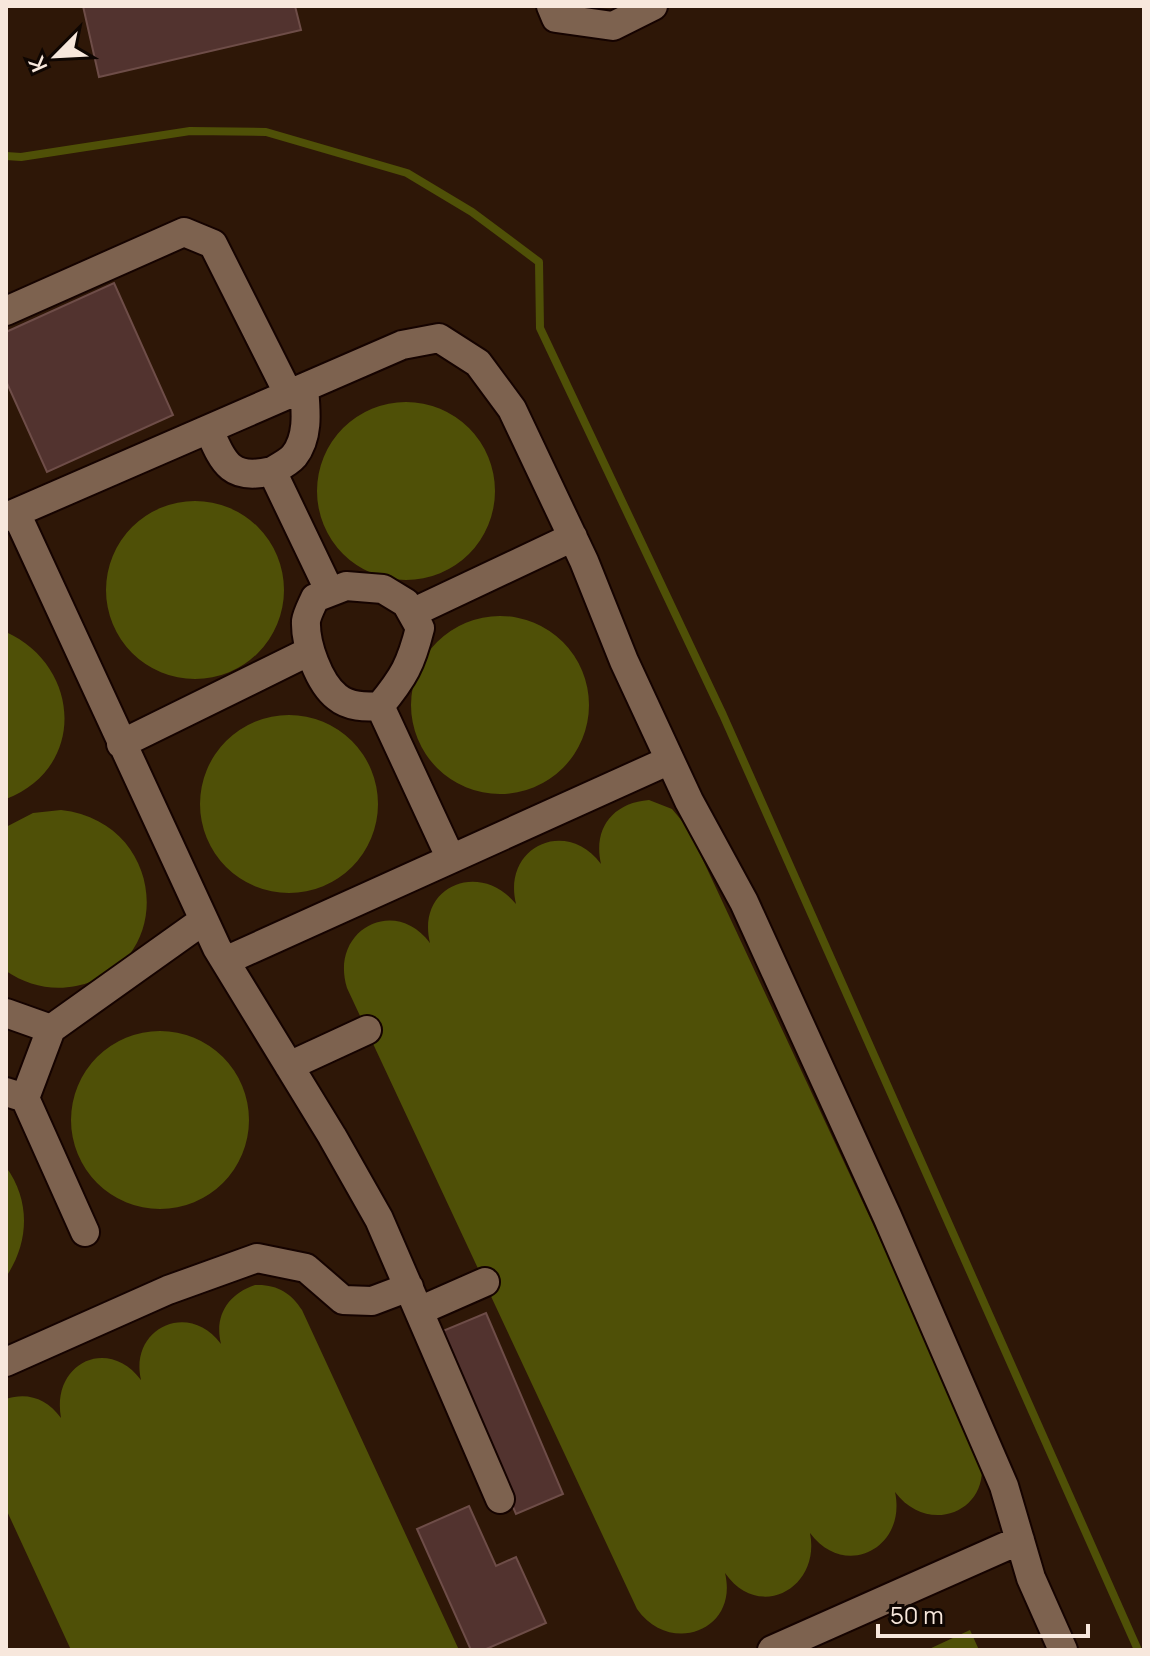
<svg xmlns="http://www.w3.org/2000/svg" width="1150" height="1656" font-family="Manrope,sans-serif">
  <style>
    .water { fill: #4f5007 }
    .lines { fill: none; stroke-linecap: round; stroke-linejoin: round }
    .stream { stroke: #4f5007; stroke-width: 8 }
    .building { fill: #52332f; stroke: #6e4d48; stroke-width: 2 }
    .minor-casing { stroke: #150300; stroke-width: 32 }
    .minor { stroke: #7d624f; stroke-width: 28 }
  </style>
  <rect width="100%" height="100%" fill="#2e1707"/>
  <path class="water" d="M317 491a89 89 0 1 1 178 0a89 89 0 1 1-178 0Z
    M106 590a89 89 0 1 1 178 0a89 89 0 1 1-178 0Z
    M411 705a89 89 0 1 1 178 0a89 89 0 1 1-178 0Z
    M6,632c75,34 81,136 0,167z
    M200 804a89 89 0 1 1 178 0a89 89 0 1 1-178 0Z
    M649,800l23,9 16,19 290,621c21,58 -47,91 -83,43 12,56 -50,88 -85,41 11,55 -51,89 -85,40 14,58 -55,83 -88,36l-290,-621c-18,-58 48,-93 83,-45 -14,-57 50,-83 86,-39 -14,-57 50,-87 85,-40 -8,-35 11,-61 48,-64z
    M61,810c107,12 116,157 15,176 -25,5 -49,-1 -70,-15v-144l27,-14z
    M71 1120a89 89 0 1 1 178 0a89 89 0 1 1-178 0Z
    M6,1167c25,34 23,76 0,110z
    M255,1285c22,-1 36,8 47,25l157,340h-388l-65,-141v-110c22,-7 41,0 55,19 -10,-55 47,-82 80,-38 -12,-52 48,-80 80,-36 -7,-28 7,-50 34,-59z
    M970,1630l9,20h-52z"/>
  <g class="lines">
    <path class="stream" d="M6,156l15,1 169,-26 76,1 141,41 65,39 67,50 1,66 183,387 415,935"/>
  </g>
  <path class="building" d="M83,6h212l6,24 -202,47z
    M114,283l59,132 -126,57 -41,-91v-49z
    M486,1313l77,181 -47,20 -78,-181z
    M469,1506l27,60 20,-9 30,66 -62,27h-13l-54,-121z"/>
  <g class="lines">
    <g class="minor-casing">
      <path id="minor" d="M551,6l5,12 57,8 40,-20
        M6,311l178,-79 29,12 76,151
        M209,430c15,34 22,51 63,41l58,121
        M272,471c7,-4 17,-9 22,-15 15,-19 12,-45 10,-68
        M16,513l201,435 115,188 47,83 121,280
        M6,517l396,-172 37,-7 39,25 34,46 72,152 40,100 65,140 55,101 143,314 117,270 27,92 32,72
        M412,613l161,-76
        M380,706c24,-29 31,-42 40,-78l-14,-25 -23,-14 -37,-3 -31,12c-3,7 -8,16 -9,23 -1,23 13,62 31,76 12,10 28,10 43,9l71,153
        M121,744l189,-93
        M225,961l445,-201
        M6,1013l45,16
        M289,1066l78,-36
        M6,1092l19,6 26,-69 153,-109
        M25,1098l60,134
        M419,1311l66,-29
        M6,1362l162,-72 89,-32 49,10 37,32 29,1 37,-14
        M772,1650l248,-110"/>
    </g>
    <use href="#minor" class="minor"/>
  </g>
  <rect width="1150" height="1656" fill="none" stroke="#f7e7dc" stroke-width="16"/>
  <g transform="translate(56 56) rotate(246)" stroke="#0f0602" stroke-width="6" paint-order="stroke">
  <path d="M0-6L14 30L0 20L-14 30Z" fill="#f7e7dc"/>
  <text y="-12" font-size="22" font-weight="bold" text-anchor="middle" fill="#f7e7dc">K</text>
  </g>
  <path d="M878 1624v12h210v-12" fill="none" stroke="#f7e7dc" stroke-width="4"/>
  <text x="890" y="1624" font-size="24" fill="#f7e7dc" stroke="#0f0602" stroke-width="6" paint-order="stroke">50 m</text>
</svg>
